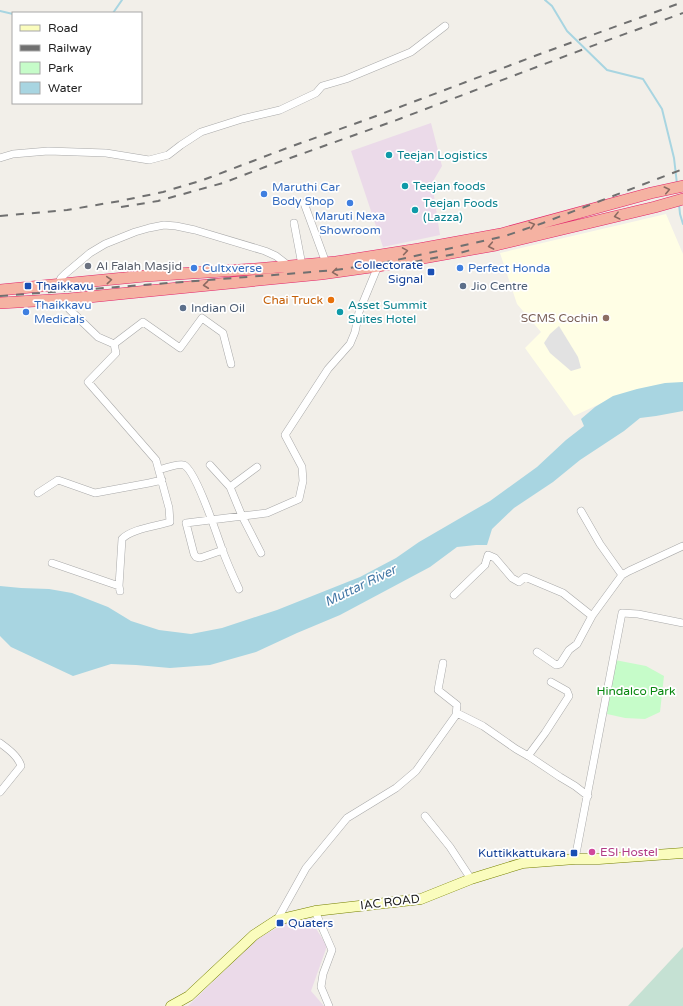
<svg xmlns="http://www.w3.org/2000/svg" width="683" height="1006" font-family="'Varela Round',sans-serif">
  <style>
    .industrial { fill: #ebdae9 }
    .education { fill: #fffee5 }
    .wetland { fill: #c5e1d3 }
    .park { fill: #c6fcc9 }
    .parking { fill: #e2e2e2 }
    .water { fill: #a8d5e1 }
    .lines { fill: none; stroke-linecap: round; stroke-linejoin: round }
    .stream { stroke: #a8d5e1; stroke-width: 2 }
    .minor-casing { stroke: #a9a9a9; stroke-width: 8 }
    .secondary-casing { stroke: #768101; stroke-width: 11 }
    .trunk-casing { stroke: #e2246a; stroke-width: 12 }
    .minor { stroke: #fff; stroke-width: 7 }
    .secondary { stroke: #fafcbd; stroke-width: 10 }
    .trunk { stroke: #f5b2a2; stroke-width: 11 }
    .rail { stroke: #707070; stroke-width: 2; stroke-dasharray: 8 8; stroke-linecap: butt }
    .oneway { stroke: #8c6a62 }
    .culture-dot { fill: #0f9aa8; stroke: #fff; stroke-width: 1.5 }
    .shop-dot { fill: #3f7fe0; stroke: #fff; stroke-width: 1.5 }
    .worship-dot { fill: #6b7280; stroke: #fff; stroke-width: 1.5 }
    .transit-dot { fill: #1a4fb4; stroke: #fff; stroke-width: 1.5 }
    .service-dot { fill: #5c6f8a; stroke: #fff; stroke-width: 1.5 }
    .food-dot { fill: #e8710a; stroke: #fff; stroke-width: 1.5 }
    .education-dot { fill: #8d6e63; stroke: #fff; stroke-width: 1.5 }
    .hotel-dot { fill: #d1479c; stroke: #fff; stroke-width: 1.5 }
    .labels { text-anchor: middle; stroke-width: 3.5; stroke-linejoin: round; paint-order: stroke }
    .culture-label { font-size: 12px; fill: #0d838f; stroke: #fff; text-anchor: start }
    .shop-label { font-size: 12px; fill: #366cbe; stroke: #fff; text-anchor: start }
    .transit-label { font-size: 12px; fill: #164399; stroke: #fff; text-anchor: end }
    .worship-label { font-size: 12px; fill: #5b616d; stroke: #fff; text-anchor: start }
    .service-label { font-size: 12px; fill: #4e5e75; stroke: #fff; text-anchor: start }
    .food-label { font-size: 12px; fill: #c56008; stroke: #fff; text-anchor: end }
    .education-label { font-size: 12px; fill: #785e54; stroke: #fff; text-anchor: end }
    .park-label { font-size: 12px; fill: #08880f; stroke: #fff }
    .hotel-label { font-size: 12px; fill: #b23c85; stroke: #fff; text-anchor: start }
    .street-label { font-size: 12px; fill: #222; stroke: #fff }
    .water-label { font-size: 13px; font-style: italic; fill: #4378a6; stroke: #fff }
  </style>
  <rect width="100%" height="100%" fill="#f2efe9"/>
  <path class="industrial" d="M431,123l11,43 -10,17 8,52 -57,12 -32,-96z
    M310,919l17,27 -16,45 13,15h-136l69,-67 34,-19z"/>
  <path class="education" d="M666,214l17,40v129l-75,17 -34,16 -49,-68 16,-16 -24,-28 -17,-51z"/>
  <path class="wetland" d="M683,947v59h-55z"/>
  <path class="park" d="M615,660l31,6 18,10 -4,36 -15,7 -20,-1 -18,-4z"/>
  <path class="parking" d="M559,326l19,31 3,11 -10,3 -21,-18 -6,-10 6,-9z"/>
  <path class="water" d="M683,382v29l-27,5 -16,2 -16,13 -44,29 -27,22 -39,26 -22,21 -5,16h-11l-19,2 -27,20 -90,48 -43,18 -41,19 -46,13 -40,3 -34,-3 -25,-1 -38,12 -62,-29 -11,-11v-50l21,2 28,1 23,4 36,14 23,14 28,9 32,4 31,-6 55,-18 83,-33 36,-19 23,-16 50,-29 21,-12 47,-34 29,-27 18,-14 -3,-7 14,-12 18,-11 24,-7 28,-6z"/>
  <g class="lines">
    <path class="stream" d="M545,0l7,6 15,25 40,39 36,9 19,30 12,49 3,26
      M0,11l13,3
      M113,13l9,-13
      M679,204l1,10 3,10"/>
    <g class="minor-casing">
      <path id="minor" d="M0,158l13,-4 35,-3 58,2 43,7 19,-5 13,-10 20,-13 41,-13 38,-9 36,-17 6,-7 24,-7 65,-27 34,-26
        M304,203l22,60
        M294,223l8,42
        M58,284l3,-6 4,-4 25,-21 15,-9 30,-12 14,-4 15,-3 12,1 19,4 70,21 11,5 13,10
        M69,299v10l29,28 16,7 2,9 -28,29 68,78 13,48 1,14c-13,4 -39,7 -48,17l-3,47 1,5
        M114,344l29,-22 37,26 22,-30 21,15 8,31
        M210,465l20,22 12,29 19,37
        M159,470c6,-2 20,-7 25,-5 12,6 33,70 38,84 5,14 11,27 17,40
        M230,487l27,-20
        M38,493l20,-13 3,1 34,12 54,-10 13,-3
        M581,511l19,33 22,31
        M223,550l-23,8 -4,-1 -2,-3 -8,-31 81,-10 32,-14 4,-18 -1,-14 -17,-32 43,-66 22,-25 5,-12 4,-20 19,-46
        M52,563l67,23
        M454,595l31,-30 3,-10 7,3 17,20 7,4 6,-5 38,16 29,23
        M537,652l19,13 4,-1 9,-14 8,-6 15,-28 30,-41 7,-4 54,-25
        M457,713l26,13 33,23 14,8 30,20 15,9 13,10
        M0,743c8,6 18,13 21,23l-21,26
        M528,756l17,-23 24,-37 -2,-5 -16,-9
        M425,816l25,31 21,32
        M575,859l47,-246 16,1 45,9
        M315,911l17,39 -9,24 -2,13 8,19
        M277,920l29,-52 41,-50 49,-30 20,-17 40,-56 1,-10 -19,-15 5,-27"/>
    </g>
    <g class="secondary-casing">
      <path id="secondary" d="M171,1006l18,-10 65,-61 23,-15 38,-9 106,-12 50,-20 52,-16 52,-4h24l84,-6"/>
    </g>
    <g class="trunk-casing">
      <path id="trunk" d="M0,290l145,-14 110,-7 81,-7 83,-13 82,-15 150,-41 32,-7
        M0,303l69,-4 59,-6 193,-19 57,-8 118,-21 159,-38 28,-8"/>
    </g>
    <use href="#minor" class="minor"/>
    <use href="#secondary" class="secondary"/>
    <use href="#trunk" class="trunk"/>
    <path class="rail" d="M121,207l37,-6 65,-18 42,-16 129,-46 206,-78 83,-30
      M0,216l67,-6 53,-9 43,-9 40,-12 84,-32 81,-29 172,-65 143,-52
      M383,268l77,-15 14,-4
      M0,296l299,-23 36,-3 43,-6 92,-20 35,-8 38,-13 140,-54"/>
  </g>
  <defs><path id="oneway-chevron" d="M-2-3.5L2.5 0L-2 3.5" fill="none" stroke-width="1.6" stroke-linecap="round" stroke-linejoin="round"/></defs>
  <g class="oneway">
    <use href="#oneway-chevron" transform="translate(667 190) rotate(-13)"/>
    <use href="#oneway-chevron" transform="translate(617 216) rotate(166)"/>
    <use href="#oneway-chevron" transform="translate(532 225) rotate(-15)"/>
    <use href="#oneway-chevron" transform="translate(491 246) rotate(169)"/>
    <use href="#oneway-chevron" transform="translate(405 251) rotate(-9)"/>
    <use href="#oneway-chevron" transform="translate(335 272) rotate(172)"/>
    <use href="#oneway-chevron" transform="translate(109 280) rotate(-5)"/>
    <use href="#oneway-chevron" transform="translate(206 285) rotate(174)"/>
  </g>
  <g class="culture-dot">
    <circle cx="389" cy="155" r="4"/>
    <circle cx="405" cy="186" r="4"/>
    <circle cx="415" cy="210" r="4"/>
    <circle cx="340" cy="312" r="4"/>
  </g>
  <g class="shop-dot">
    <circle cx="264" cy="194" r="4"/>
    <circle cx="350" cy="203" r="4"/>
    <circle cx="194" cy="268" r="4"/>
    <circle cx="460" cy="268" r="4"/>
    <circle cx="26" cy="312" r="4"/>
  </g>
  <circle class="worship-dot" cx="88" cy="266" r="4"/>
  <g class="transit-dot">
    <rect x="427" y="268" width="8" height="8" rx="2"/>
    <rect x="24" y="282" width="8" height="8" rx="2"/>
    <rect x="570" y="849" width="8" height="8" rx="2"/>
    <rect x="276" y="919" width="8" height="8" rx="2"/>
  </g>
  <g class="service-dot">
    <circle cx="463" cy="286" r="4"/>
    <circle cx="183" cy="308" r="4"/>
  </g>
  <circle class="food-dot" cx="331" cy="300" r="4"/>
  <circle class="education-dot" cx="606" cy="318" r="4"/>
  <circle class="hotel-dot" cx="592" cy="852" r="4"/>
  <g class="labels">
    <g class="culture-label">
      <text x="397" y="159">Teejan Logistics</text>
      <text x="413" y="190">Teejan foods</text>
      <text x="423" y="207">Teejan Foods<tspan x="423" dy="14">(Lazza)</tspan></text>
      <text x="348" y="309">Asset Summit<tspan x="348" dy="14">Suites Hotel</tspan></text>
    </g>
    <g class="shop-label">
      <text x="272" y="191">Maruthi Car<tspan x="272" dy="14">Body Shop</tspan></text>
      <text x="350" y="220" text-anchor="middle">Maruti Nexa<tspan x="350" dy="14">Showroom</tspan></text>
      <text x="202" y="272">Cultxverse</text>
      <text x="468" y="272">Perfect Honda</text>
      <text x="34" y="309">Thaikkavu<tspan x="34" dy="14">Medicals</tspan></text>
    </g>
    <g class="transit-label">
      <text x="423" y="269">Collectorate<tspan x="423" dy="14">Signal</tspan></text>
      <text x="36" y="290" text-anchor="start">Thaikkavu</text>
      <text x="566" y="857">Kuttikkattukara</text>
      <text x="288" y="927" text-anchor="start">Quaters</text>
    </g>
    <g class="worship-label">
      <text x="96" y="270">Al Falah Masjid</text>
    </g>
    <g class="service-label">
      <text x="471" y="290">Jio Centre</text>
      <text x="191" y="312">Indian Oil</text>
    </g>
    <g class="food-label">
      <text x="323" y="304">Chai Truck</text>
    </g>
    <g class="education-label">
      <text x="598" y="322">SCMS Cochin</text>
    </g>
    <g class="park-label">
      <text x="636" y="695">Hindalco Park</text>
    </g>
    <g class="hotel-label">
      <text x="600" y="856">ESI Hostel</text>
    </g>
    <g class="street-label">
      <text transform="translate(390 902) rotate(-7)" y="4">IAC ROAD</text>
    </g>
    <g class="water-label">
      <text transform="translate(360 585) rotate(-26)" y="5">Muttar River</text>
    </g>
  </g>
  <rect x="12" y="12" width="130" height="92" fill="#ffffff" stroke="#a7a7a7"/>
  <rect x="20" y="25" width="20" height="6" fill="#fafcbd" stroke="#a7a7a7"/>
  <text x="48" y="32" font-size="12" fill="#222222">Road</text>
  <rect x="20" y="45" width="20" height="6" fill="#707070" stroke="#a7a7a7"/>
  <text x="48" y="52" font-size="12" fill="#222222">Railway</text>
  <rect x="20" y="62" width="20" height="12" fill="#c6fcc9" stroke="#a7a7a7"/>
  <text x="48" y="72" font-size="12" fill="#222222">Park</text>
  <rect x="20" y="82" width="20" height="12" fill="#a8d5e1" stroke="#a7a7a7"/>
  <text x="48" y="92" font-size="12" fill="#222222">Water</text>
</svg>
